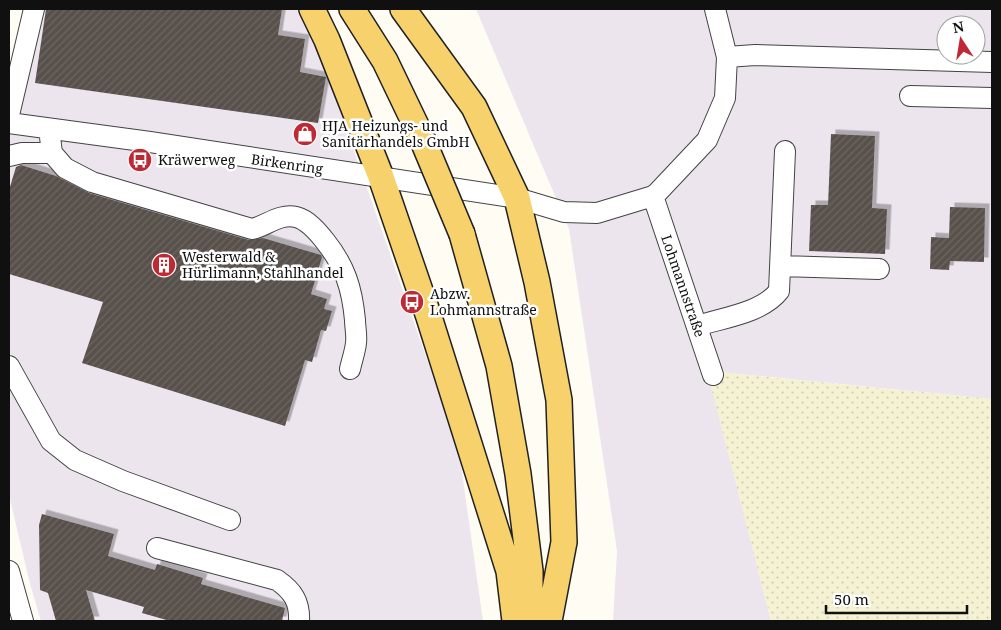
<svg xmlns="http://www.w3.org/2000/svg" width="1001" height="630" font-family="'Noto Serif',serif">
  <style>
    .industrial { fill: #ede5ee; fill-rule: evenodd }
    .farmland { fill: url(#farmland-dots) }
    .building { fill: url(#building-hatch); filter: url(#shadow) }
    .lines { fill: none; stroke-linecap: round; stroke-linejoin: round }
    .minor-casing { stroke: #434343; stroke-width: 22 }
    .major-casing { stroke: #212121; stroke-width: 28 }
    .minor { stroke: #fff; stroke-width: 20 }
    .major { stroke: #f6d16c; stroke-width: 25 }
    .major-bridge-casing { stroke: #212121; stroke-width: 28; stroke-linecap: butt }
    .major-bridge { stroke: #f6d16c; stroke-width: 25 }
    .labels { text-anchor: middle; stroke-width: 5; stroke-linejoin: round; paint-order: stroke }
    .poi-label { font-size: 14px; fill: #101010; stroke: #fff; text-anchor: start }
    .street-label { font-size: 14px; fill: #101010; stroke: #fff }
  </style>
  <defs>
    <pattern id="farmland-dots" width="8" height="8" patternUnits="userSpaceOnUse" patternTransform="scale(1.25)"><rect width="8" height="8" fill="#f5f1d3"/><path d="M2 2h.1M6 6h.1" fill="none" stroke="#d1ceb4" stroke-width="1.8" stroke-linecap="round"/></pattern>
    <pattern id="building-hatch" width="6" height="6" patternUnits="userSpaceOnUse" patternTransform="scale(1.25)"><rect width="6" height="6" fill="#59514c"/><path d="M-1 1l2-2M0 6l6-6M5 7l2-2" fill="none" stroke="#6c6561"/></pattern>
    <filter id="shadow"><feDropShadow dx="4.5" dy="-4.5" stdDeviation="0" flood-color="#0004"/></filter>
  </defs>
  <rect width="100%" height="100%" fill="#fffcf3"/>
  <path class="industrial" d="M38,9h261l20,42 140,400 24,170h-442l-11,-37 -21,-89v-380z
    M476,9h516v390l-284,-28 63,250h-158l4,-70 -48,-322zM946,25h30v30h-30z"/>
  <path class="farmland" d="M707,371l285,28v222h-221z"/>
  <path class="building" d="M46,9h236l-4,26 27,4 -5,33 26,5 -8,46 -283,-40z
    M831,134l44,2 -3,72 15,1 -2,45 -76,-3 2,-46h17z
    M21,165l35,11 33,17 160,47 14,-2 58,17 1,2 -11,37 16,5 -3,10 8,2 -6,20 -5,-1 -9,32 -7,-2 -20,66 -203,-63 21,-61 -94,-28v-84l7,-23z
    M950,207l35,1 -1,54 -34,-1 -1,9 -19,-1 1,-32 18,1z
    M42,514l72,20 -6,22 47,14 2,-6 46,14 -2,6 84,24 -3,13h-112l-28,-8 2,-6 -58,-17 9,31h-39l-8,-28 -8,-3 -1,-65z"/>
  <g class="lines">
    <g class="minor-casing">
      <path id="minor" d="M727,57l28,-2 237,7
        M910,96l82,2
        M9,115l25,-106
        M9,123l141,19 367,56 47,14 33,1 56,-17 4,-3 50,-53 18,-42 2,-41 -12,-48
        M49,129l3,24 13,15 27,14 160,47c14,-3 28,-16 44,-12 12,3 22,15 29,24 20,25 27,47 30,79 0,7 2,15 1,23 -1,9 -4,17 -6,26
        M9,156l13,-3h30
        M653,196l60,179
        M781,266l98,3
        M697,326c25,-8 65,-13 82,-35l6,-140
        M9,366l42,75 24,19 48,21 107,39
        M157,548l120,32c16,11 23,22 22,41
        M9,571l14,50"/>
    </g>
    <g class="major-casing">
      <path id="major" d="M312,9l15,31 54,137 48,140 80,254 6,50
        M352,9l33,52 36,75
        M403,9l71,98 43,91 20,84 22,118 5,142 -15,79
        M462,234l37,132 19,108 12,97v50"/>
    </g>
    <use href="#minor" class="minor"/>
    <use href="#major" class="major"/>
    <g class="major-bridge-casing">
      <path id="major-bridge" d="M421,136l41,98"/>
    </g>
    <use href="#major-bridge" class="major-bridge"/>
  </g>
  <defs>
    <g id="shop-disc" transform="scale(1.25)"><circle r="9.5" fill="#bf2934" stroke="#fff"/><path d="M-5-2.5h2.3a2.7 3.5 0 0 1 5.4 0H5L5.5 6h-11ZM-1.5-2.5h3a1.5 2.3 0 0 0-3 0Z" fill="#fff"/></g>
    <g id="bus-disc" transform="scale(1.25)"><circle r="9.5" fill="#bf2934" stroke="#fff"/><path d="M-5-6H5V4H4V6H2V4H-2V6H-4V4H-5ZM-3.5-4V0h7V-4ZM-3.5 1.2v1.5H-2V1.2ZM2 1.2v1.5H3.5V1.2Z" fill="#fff"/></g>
    <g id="building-disc" transform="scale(1.25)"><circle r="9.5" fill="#bf2934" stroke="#fff"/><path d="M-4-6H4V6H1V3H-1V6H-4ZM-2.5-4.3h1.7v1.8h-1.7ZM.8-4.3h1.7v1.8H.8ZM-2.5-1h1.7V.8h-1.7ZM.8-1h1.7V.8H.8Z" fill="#fff"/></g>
  </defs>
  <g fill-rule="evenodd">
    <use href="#shop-disc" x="305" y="134"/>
    <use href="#bus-disc" x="140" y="160"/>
    <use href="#building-disc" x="164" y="265"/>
    <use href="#bus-disc" x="412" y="302"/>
  </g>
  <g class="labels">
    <g class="poi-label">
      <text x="322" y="131">HJA Heizungs- und<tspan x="322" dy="16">Sanitärhandels GmbH</tspan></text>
      <text x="158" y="165">Kräwerweg</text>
      <text x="182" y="262">Westerwald &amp;<tspan x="182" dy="16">Hürlimann, Stahlhandel</tspan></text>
      <text x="430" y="299">Abzw.<tspan x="430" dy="16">Lohmannstraße</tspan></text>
    </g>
    <g class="street-label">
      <text transform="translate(287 164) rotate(8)" y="5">Birkenring</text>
      <text transform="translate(683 286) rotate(71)" y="5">Lohmannstraße</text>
    </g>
  </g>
  <rect width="1001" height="630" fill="none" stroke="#101010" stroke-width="20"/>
  <g transform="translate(961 40) rotate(348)"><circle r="24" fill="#ffffff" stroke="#9f9f9f"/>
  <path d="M0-4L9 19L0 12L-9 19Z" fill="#bf2934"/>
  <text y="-8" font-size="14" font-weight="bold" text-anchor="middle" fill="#101010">N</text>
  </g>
  <path d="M826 605v8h141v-8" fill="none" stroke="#101010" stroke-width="2.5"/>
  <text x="834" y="605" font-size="15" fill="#101010" stroke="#ffffff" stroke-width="4" paint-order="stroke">50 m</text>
</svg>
